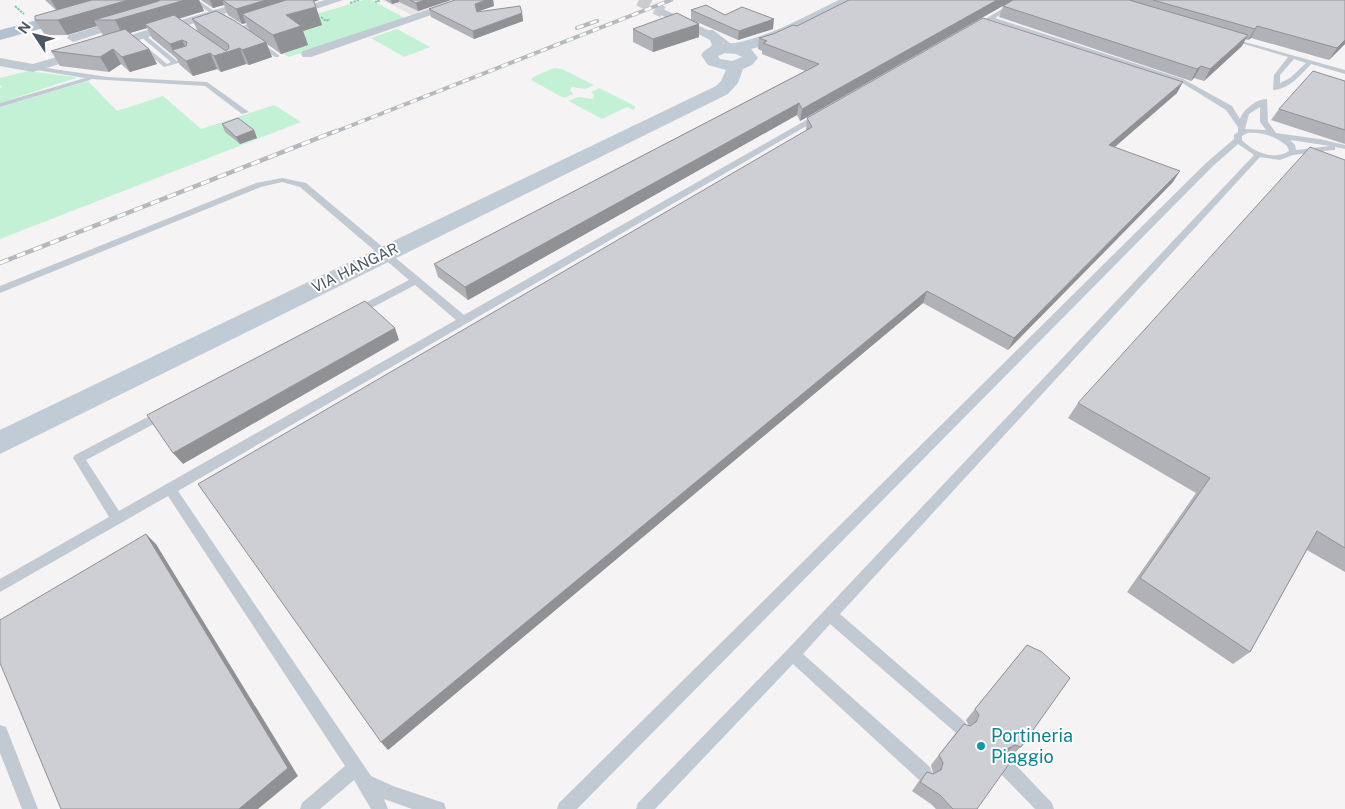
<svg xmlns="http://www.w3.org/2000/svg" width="1345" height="809" font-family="'Public Sans',sans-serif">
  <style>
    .education { fill: #e6e4e5 }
    .green { fill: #c3f1d5 }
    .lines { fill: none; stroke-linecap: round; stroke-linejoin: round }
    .street-tunnel { stroke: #caccce; stroke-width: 12; stroke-dasharray: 12 6; stroke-linecap: butt }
    .path { stroke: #7ad0a6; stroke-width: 2; stroke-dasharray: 2.5 1; stroke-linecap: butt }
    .lane { fill: #c1cad2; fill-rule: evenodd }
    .street { fill: #c1cad2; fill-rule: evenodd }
    .secondary { fill: #c1cbd6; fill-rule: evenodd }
    .primary { fill: #b3c2d1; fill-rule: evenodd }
    .rail-far1-casing { stroke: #b5b8bd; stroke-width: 4 }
    .rail-casing { stroke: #b5b8bd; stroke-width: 4.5 }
    .rail-far1 { stroke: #fff; stroke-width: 2.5; stroke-dasharray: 7; stroke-linecap: butt }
    .rail { stroke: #fff; stroke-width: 3; stroke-dasharray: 9; stroke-linecap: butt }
    .wall { fill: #b0b2b7 }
    .shaded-wall { fill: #909195 }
    .building { fill: #cdcfd5; stroke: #909195 }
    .culture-dot { fill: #0f9aa8; stroke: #fff; stroke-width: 2 }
    .labels { text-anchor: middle; stroke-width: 4; stroke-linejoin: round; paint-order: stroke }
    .street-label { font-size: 15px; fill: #4a5661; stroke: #fff }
    .near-culture-label { font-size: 18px; fill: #0d838f; stroke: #fff; text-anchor: start }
  </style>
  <rect width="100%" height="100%" fill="#f5f3f3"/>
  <path class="education" d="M382,0h63l5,2 -38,13z"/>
  <path class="green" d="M364,0h7l34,18 -116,39 -12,-6 36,-36z
    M397,29l33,18 -26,10 -33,-19z
    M554,68l8,1 32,16 -9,4 -13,-2 -2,3 3,4 -9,4 -33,-18 2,-3z
    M28,71l47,6 1,1 -76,25v-15l3,-1 -3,-2v-7z
    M88,81l29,30 46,-15 38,33 73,-24 27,17 -301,117v-132z
    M599,88l36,18v2l-2,2 -6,-3 -25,12 -33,-18 9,-4 15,2 1,-4 -3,-3z"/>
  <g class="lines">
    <path class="street-tunnel" d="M639,0l24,12"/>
    <path class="path" d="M375,2l4,-1 -2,-1
      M350,3l9,-3
      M15,6l9,8
      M321,17l5,4 4,-2"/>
    <path class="lane" d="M191,0h7l19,13 -5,1z
      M1017,0h7l-29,18 188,61 49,27 8,13c3,-9 16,-20 27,-20l1,23 8,11 43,6 26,6v4l-10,-2v3h-3l-39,5 -13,5 -20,-3 -420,457 125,108 3,5 -3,5 -5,3 -5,-3 -125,-108 -27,30 127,113 2,6 -2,6 -6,2 -6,-2 -125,-115 -138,145h-19l2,-6 150,-154 466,-494 -16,-11 -26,23 -635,642h-20l2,-6 647,-640 28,-24v-4l4,-3v-5l-12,-17 -47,-29 -188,-61 -14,8 -5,-1zM1260,107v15l6,8 -21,-1 4,-15zM1247,133c15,-1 28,3 40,13l2,5c-15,10 -36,1 -47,-11v-4zM1290,140l40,6 -34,4 -1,-5z
      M709,30h4l22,17v2h-4l-22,-17z
      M140,34h4l33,27 13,-4 3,2 -29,8 -25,-21v-2h4l24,20 4,-2 -31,-26z
      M1227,37l118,33v4l-34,-10c-9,10 -23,26 -38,26l1,-15 14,-18 -61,-18zM1294,59l12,4 -16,15 -10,5v-8z
      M257,40l22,15v2h-4l-20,-14 -1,-1z
      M33,66l75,11 99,5 42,30 -7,2 -37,-28 -114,-7 -1,1 -90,27v-4l85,-25 -54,-9v-2z
      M815,115l7,2 -644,374 193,285 22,10 51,17 2,6h-34l-28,-10 4,10h-17l-17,-29 -34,29h-20l2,-6 43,-37 -177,-270 -168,96v-13l109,-62 -34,-56 -2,-3 2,-3 84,-44h8l2,3 -2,3 -81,43 33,51 337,-191 -41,-35 -55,29h-8l-1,-2 1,-2 57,-30 -109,-93 -18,-5 -21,5 -261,106v-7l256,-103 26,-5 24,5 158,132z
      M0,725l6,2 32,82h-16l-22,-56z
      M1004,757l6,2 42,44 2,6h-19l-37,-38 -2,-6 2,-6z"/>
    <path class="street" d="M248,0h18l-42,14 18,12 83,-26h18l-103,34 -25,-17 -182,55 -33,-6v-8l33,6z
      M457,0h17l-163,57h-8l-2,-3 2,-3z
      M663,9l56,26 5,10 -8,10h-8l-2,-3 6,-7 -2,-5 -51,-26v-4z
      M128,17l4,2v4l-59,19 -6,-4 2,-3z"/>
    <path class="secondary" d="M839,0h19l-2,3 -85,41 -20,5 7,9 -6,7 -9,4 -5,14 -10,11 -728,360v-24l716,-344 5,-5 5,-11 -18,-5 -7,-10c9,-13 25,-10 39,-13 35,-8 67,-27 99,-42zM725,53l11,1 6,3 -10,4 -12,-2 -2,-3z"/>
    <path class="primary" d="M112,0h24l-2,3 -134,37v-10z"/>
    <g class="rail-far1-casing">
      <path id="rail-far1" d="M577,28l20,-7
        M332,133l339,-133"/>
    </g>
    <g class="rail-casing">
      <path id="rail" d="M0,263l336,-132"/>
    </g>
    <use href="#rail-far1" class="rail-far1"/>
    <use href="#rail" class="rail"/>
  </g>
  <path class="wall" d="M45,0h154l5,11 -25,8 19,13 -6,-13 58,12 -4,-8 -4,1 -14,-9 -4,-10 -11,3 -12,-8h118l-5,2 8,23 -19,6 5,14 -27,9 -14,-10 5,13 -23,8 -3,-1 -25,8 -4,-3 -24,7 -13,-11 -4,-7 -24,-20 -5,-10 -17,5 19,16 8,15 -27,8 -9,-8 -12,8 -49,-6 -9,-15 54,-16h-2l-6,-9 -30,9h-22l-10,-15 21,-10z
    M385,0h66l-33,11 -19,-9 -7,2z
    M455,0h38l1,6 -17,6 45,1 1,8 -49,18 -43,-22 -2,-8z
    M849,0h496v44l-16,16 -78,-22 -3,2 -3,-1 -3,7 -38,35 -10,-3 -3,3 -192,-64 4,-11 7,-4 -210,119 -3,-6 -329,185 -30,-23 -4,-13 371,-193 -43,-17v-3l-4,-2 1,-11 14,-4 24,-8z
    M691,10l34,5 48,14 -35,11 -41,-18 2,2v13l-46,15 -20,-10v-13l58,-9z
    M1345,81v63l-74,-24 8,-11z
    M1177,93l-62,54 58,35 -165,168 -85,-47 -535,447 418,-620 1,-12z
    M222,124l32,6 3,8 -17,6 -15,-12z
    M1345,160v412l-38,-22 -57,102 -17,12 -106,-72 69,-99 -128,-75 10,-15z
    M1027,645l-6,102 -11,10 -5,-1 -28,53h-41l-5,-5 -19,-13 7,-10 8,-9 6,1 -2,-8 24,-31 9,-10 5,2 -3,-6z"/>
  <path class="shaded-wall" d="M51,0h54l-48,10z
    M128,0h30l3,7 24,-7h14l5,11 -55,16 -4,-3 2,4 -24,7 -8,-15h-21l3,6 -30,9 -9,-15z
    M210,0h12l2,5 -11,3z
    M266,0h53l-66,21 -11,-7 4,9 -4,1 -6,-15z
    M391,0h8v2l-7,2z
    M425,0h26l-33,11 -2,-8z
    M486,0h7l1,6 -18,6 -1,-8z
    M997,0h16l-213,121 2,-12z
    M316,7l6,18 -19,6 5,14 -27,9 -8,-19 13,-20z
    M522,13l1,8 -49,18 -1,-8z
    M774,19l-1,10 -35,11 1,-9z
    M699,24v13l-46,15v-13z
    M1257,26l-6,12 -3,2 7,-11z
    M1248,35l-6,11 -38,35 6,-12z
    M182,40l7,15 -16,-4 -3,-7z
    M1345,40v4l-16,16 8,-12z
    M266,42l6,15 -23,8 -7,-15z
    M240,48l6,16 -25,8 -7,-16z
    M113,49l8,15 -12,8 -9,-15z
    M149,49l8,15 -27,8 -8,-15z
    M210,53l7,16 -24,7 -7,-15z
    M1201,66l-7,12 -3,3 6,-12z
    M1183,82l-6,11 -73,63 5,-11z
    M799,103l-2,12 -329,185 -3,-13z
    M254,130l3,8 -17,6 -4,-7z
    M1180,171l-7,11 -165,168 6,-12z
    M927,291l-4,12 -535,447 -7,-8z
    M395,328l4,12 -216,124 -10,-11z
    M146,534l10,10 142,232 -40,33h-19z
    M1015,745l-12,10 4,-6z"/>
  <path class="building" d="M92,0h36l-70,20h-23v-4z
    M160,0h25l-70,20h-21l65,-19z
    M222,0h44l-30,9z
    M286,0h27l3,7 -30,8 15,11 -28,9 -31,-21z
    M410,0h15l-9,3z
    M455,0h31l-11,4 2,8 43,-6 2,7 -49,18 -44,-22z
    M849,0h148l-195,109 -3,-6 -334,184 -31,-23 385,-200 -56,-21 4,-2 -8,-3 14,-4 20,-9 4,1z
    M1013,0h116l119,35 -38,34 -9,-3 -4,3 -194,-63z
    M1153,0h192v40l-8,8 -80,-22 -2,3z
    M706,5l19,10 17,-8 32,12 -35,12 -48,-21z
    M216,11l19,10 31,21 -24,8 -2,-2 -26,8 -4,-3 -24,8 -14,-11 14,-4 1,-4 -5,-2 -12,4 -25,-20 29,-9 52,36 3,-3 -1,-4 -36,-25z
    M677,13l22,11 -46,15 -20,-10z
    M983,18l200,64 -74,63 71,26 -166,167 -87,-47 -546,451 -183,-258 614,-357 -5,-9z
    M125,29l24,20 -27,8 -9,-8 -13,8 -49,-6z
    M1313,71l32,10v49l-66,-21z
    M238,118l16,12 -18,7 -14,-13z
    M1310,147l35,13v388l-28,-17 -67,121 -110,-74 70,-100 -132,-75z
    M365,301l30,27 -222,125 -26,-38z
    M146,534l142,234 -49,41h-178l-61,-146v-43z
    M1027,645l15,7 28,26 -49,69 -6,-2 -8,4 -2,7 4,8 -32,45h-24l-13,-14 -20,-13 7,-10 6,2 8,-4 2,-7 -4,-8 25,-31 6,2 6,-4 3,-7 -4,-6z"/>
  <circle class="culture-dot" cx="981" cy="746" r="5"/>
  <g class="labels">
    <g class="street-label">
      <text transform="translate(355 268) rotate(-26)" y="5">VIA HANGAR</text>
    </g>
    <g class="near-culture-label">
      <text x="991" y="742">Portineria<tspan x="991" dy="21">Piaggio</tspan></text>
    </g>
  </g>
  <g transform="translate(35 35) rotate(305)" stroke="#ffffff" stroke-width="4" paint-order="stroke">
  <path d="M0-4L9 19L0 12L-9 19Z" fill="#4a5661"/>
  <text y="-8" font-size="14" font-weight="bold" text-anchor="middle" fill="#4a5661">N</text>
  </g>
</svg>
